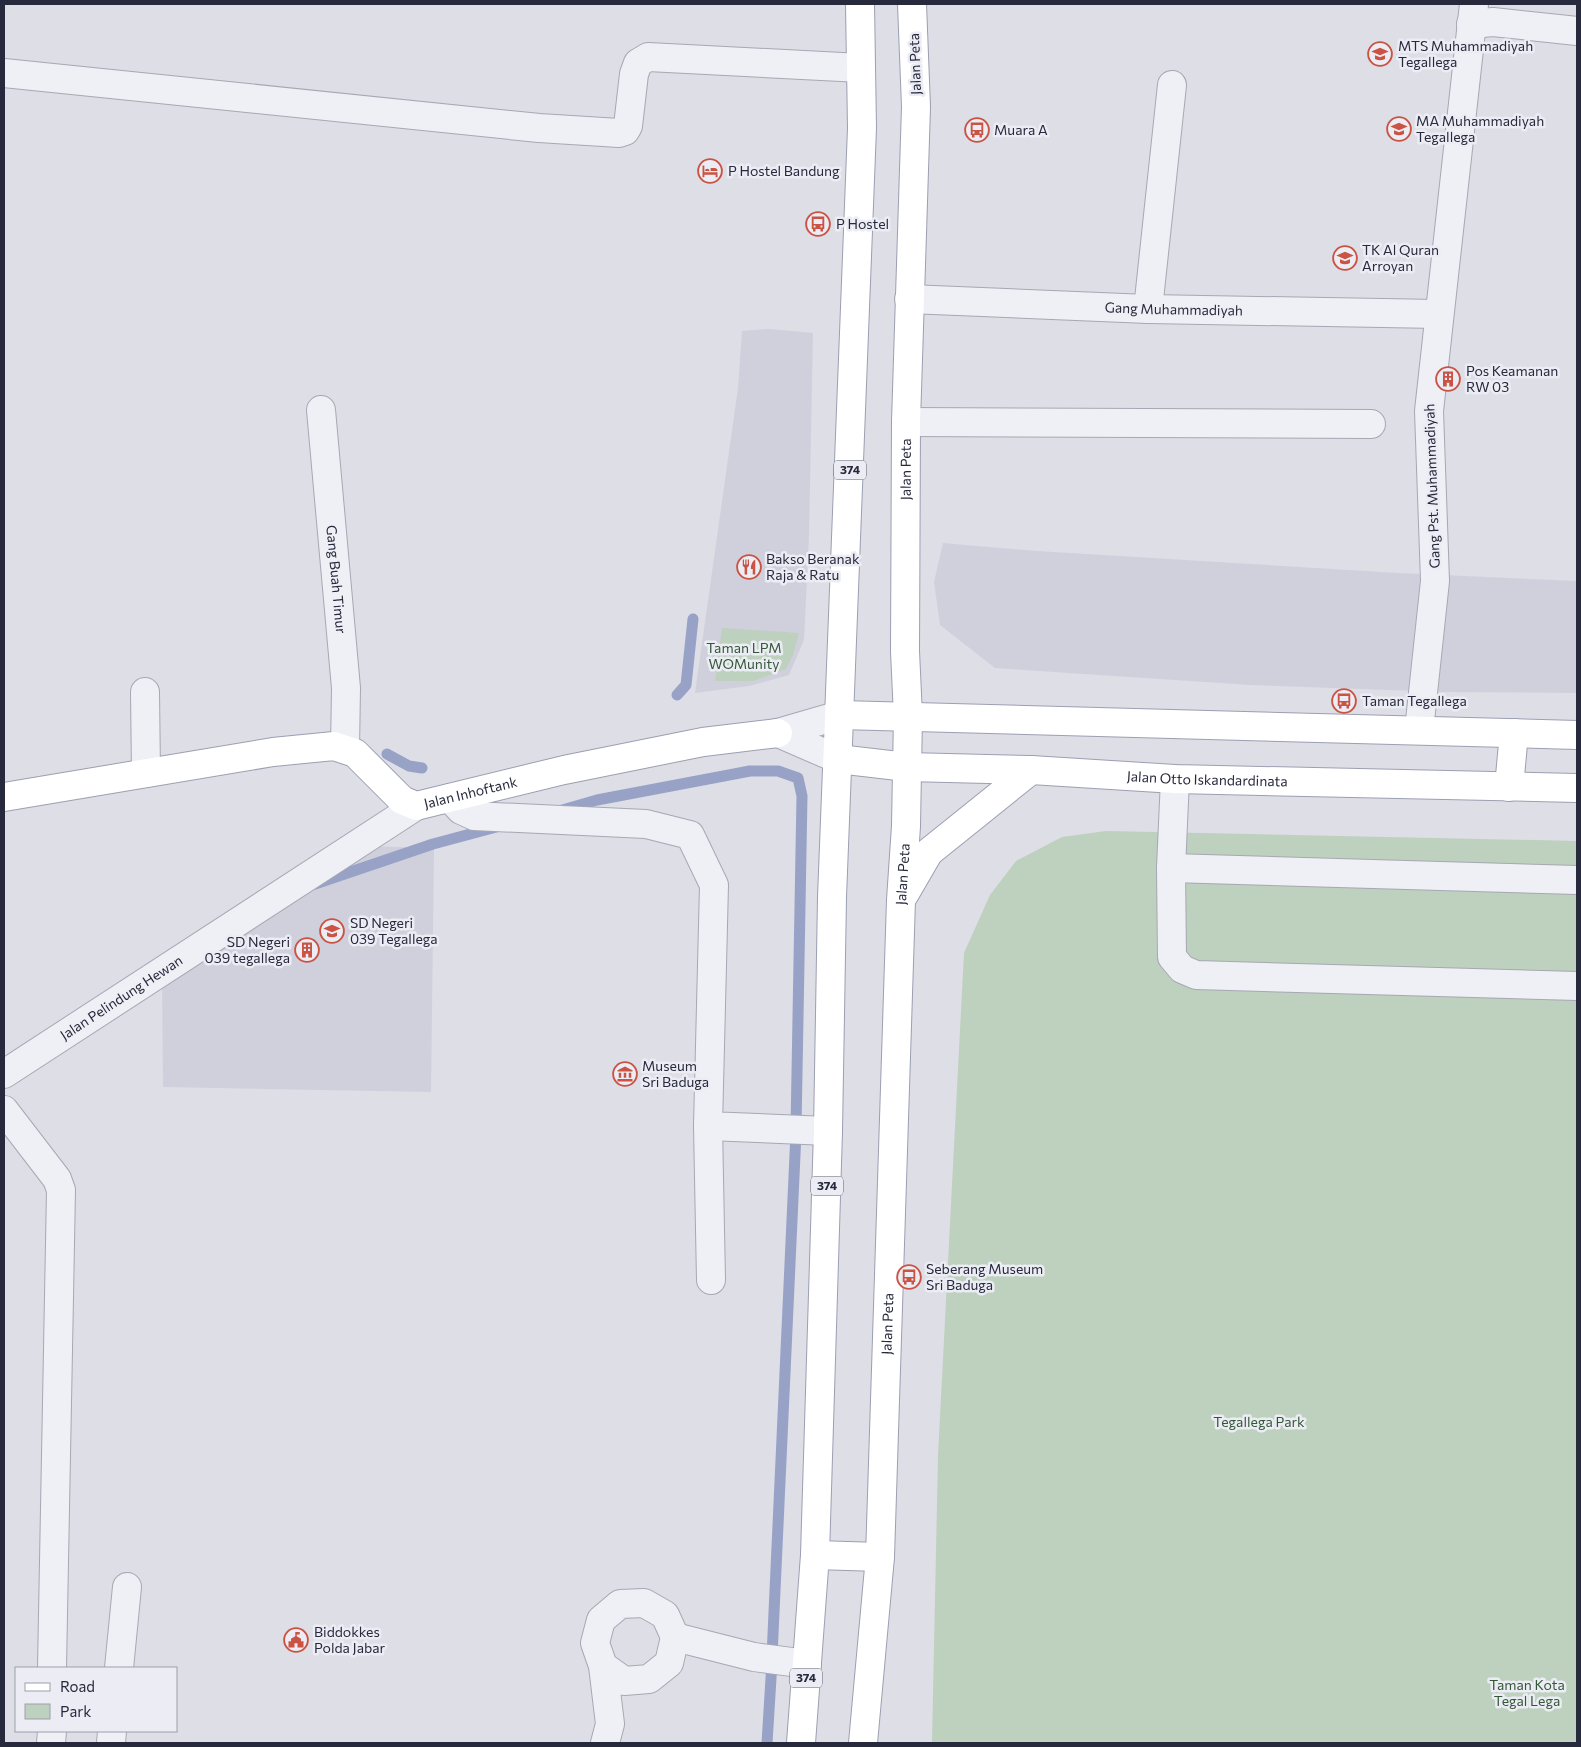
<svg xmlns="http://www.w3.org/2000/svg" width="1581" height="1747" font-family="Commissioner,sans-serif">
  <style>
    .built { fill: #cfd0db }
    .green { fill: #bed0be }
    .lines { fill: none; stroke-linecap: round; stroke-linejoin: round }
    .stream { stroke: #98a2c6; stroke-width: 11 }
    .minor-casing { stroke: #a6a8b3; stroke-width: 30 }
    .major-casing { stroke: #9c9fb2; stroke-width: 30 }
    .minor { stroke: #eff0f5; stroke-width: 28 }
    .major { stroke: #fff; stroke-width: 28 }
    .labels { text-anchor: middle; stroke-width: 5; stroke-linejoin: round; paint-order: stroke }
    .shield { fill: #ecedf4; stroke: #626473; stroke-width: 1 }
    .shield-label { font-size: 12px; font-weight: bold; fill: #27293c }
    .poi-label { font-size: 14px; fill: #27293c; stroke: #ecedf4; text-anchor: start }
    .street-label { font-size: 14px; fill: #27293c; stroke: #ecedf4 }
    .park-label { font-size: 14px; fill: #345837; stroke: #ecedf4 }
  </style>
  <rect width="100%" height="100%" fill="#dddee6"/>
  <path class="built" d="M769,329l44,4 -4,203 -5,104 -15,35 -40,11 -54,7 43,-305 4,-57z
    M943,543l94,8 361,22 179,8v112l-131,-1 -195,-7 -256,-17 -55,-43 -6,-43z
    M366,846l68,2 -3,244 -268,-5 -1,-111z"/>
  <path class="green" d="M722,628l77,5 -6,22 -7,14 -32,12h-39z
    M1106,831l471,10v902h-645l6,-287 26,-503 26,-58 26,-34 46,-24z"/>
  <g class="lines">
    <path class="stream" d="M677,695l9,-10 7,-66
      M387,754l22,12 13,2
      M559,811l38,-11 153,-29h28l20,7 4,18 -6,332
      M315,884l118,-40 67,-18
      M772,1656l24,-523
      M767,1743l5,-81"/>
    <g class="minor-casing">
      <g id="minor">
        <path d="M1471,24l22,-2 84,9"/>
        <path d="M4,73l535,55 80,5 6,-2 3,-5 6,-52 4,-11 10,-6 213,11"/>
        <path id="s1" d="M909,299l239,10 290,5"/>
        <path d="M1148,309l24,-224"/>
        <path id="s2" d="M321,410l25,278 -1,61"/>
        <path d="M906,422l465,2"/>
        <path d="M145,692l1,81"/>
        <path d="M1419,730l16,-149 -6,-170 45,-407"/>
        <path d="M778,733l60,26"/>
        <path d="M778,733l62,-18"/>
        <path d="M1175,779l-4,89 1,89 10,12 14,6 381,11"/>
        <path d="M450,798l11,12 13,6 172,8 44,11 24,50 -6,241 120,5"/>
        <path d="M1171,868l406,12"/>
        <path id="s3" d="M4,1074l412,-268"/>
        <path d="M4,1110l53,69 4,11 -9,478"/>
        <path d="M708,1126l3,154"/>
        <path d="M675,1637l79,20 53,7"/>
        <path d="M603,1666l21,15 25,-2 20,-16 6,-26 -10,-22 -21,-12 -24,1 -19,16 -6,23 8,23 7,58 -5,19"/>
        <path d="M119,1668l8,-81"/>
        <path d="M51,1743l1,-12"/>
        <path d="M111,1743l1,-12"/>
      </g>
    </g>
    <g class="major-casing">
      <g id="major">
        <path d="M840,715l737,20"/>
        <path id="s4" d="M838,759l69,8 124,3 144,9 402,9"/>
        <path d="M1509,787l5,-54"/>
        <path id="s5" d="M4,797l269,-45 61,-6 21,7 47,47 14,6 148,-36 139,-28 75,-9"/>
        <path d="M904,895l25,-43 102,-82"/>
        <path d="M815,1555l65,2"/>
        <path d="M801,1743l14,-188 13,-424 4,-234 30,-769 -2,-124"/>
        <path id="s6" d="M863,1743l17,-186 21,-657 5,-74 2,-110 -3,-65 1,-229 10,-315 -4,-103"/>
      </g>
    </g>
    <use href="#minor" class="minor"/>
    <use href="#major" class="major"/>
  </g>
  <defs>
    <g id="school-ring" transform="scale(1.25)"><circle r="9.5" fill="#ecedf4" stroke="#ca5343" stroke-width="1.5"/><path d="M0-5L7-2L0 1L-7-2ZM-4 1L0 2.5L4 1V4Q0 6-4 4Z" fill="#ca5343"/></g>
    <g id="bus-ring" transform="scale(1.25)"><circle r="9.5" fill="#ecedf4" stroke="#ca5343" stroke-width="1.5"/><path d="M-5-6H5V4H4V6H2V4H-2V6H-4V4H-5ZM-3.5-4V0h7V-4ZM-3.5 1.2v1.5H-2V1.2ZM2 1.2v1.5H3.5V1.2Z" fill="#ca5343"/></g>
    <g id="hotel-ring" transform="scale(1.25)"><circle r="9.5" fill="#ecedf4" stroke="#ca5343" stroke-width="1.5"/><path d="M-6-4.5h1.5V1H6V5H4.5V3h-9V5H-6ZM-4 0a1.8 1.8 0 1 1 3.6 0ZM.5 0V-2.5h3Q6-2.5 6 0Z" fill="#ca5343"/></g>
    <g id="building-ring" transform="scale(1.25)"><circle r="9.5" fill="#ecedf4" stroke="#ca5343" stroke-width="1.5"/><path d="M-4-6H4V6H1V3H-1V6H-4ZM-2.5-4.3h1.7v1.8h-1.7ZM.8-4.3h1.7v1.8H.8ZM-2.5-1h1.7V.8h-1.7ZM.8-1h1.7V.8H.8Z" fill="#ca5343"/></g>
    <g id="restaurant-ring" transform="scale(1.25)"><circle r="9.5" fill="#ecedf4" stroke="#ca5343" stroke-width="1.5"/><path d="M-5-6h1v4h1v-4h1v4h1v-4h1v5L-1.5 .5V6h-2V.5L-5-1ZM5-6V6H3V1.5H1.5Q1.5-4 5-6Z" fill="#ca5343"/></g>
    <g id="museum-ring" transform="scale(1.25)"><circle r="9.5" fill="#ecedf4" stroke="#ca5343" stroke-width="1.5"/><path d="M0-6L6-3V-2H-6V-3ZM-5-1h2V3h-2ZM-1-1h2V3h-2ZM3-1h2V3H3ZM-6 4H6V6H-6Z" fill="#ca5343"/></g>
    <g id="civic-ring" transform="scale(1.25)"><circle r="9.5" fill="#ecedf4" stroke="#ca5343" stroke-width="1.5"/><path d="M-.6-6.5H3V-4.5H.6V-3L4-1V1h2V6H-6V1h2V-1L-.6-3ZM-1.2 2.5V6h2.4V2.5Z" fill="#ca5343"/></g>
  </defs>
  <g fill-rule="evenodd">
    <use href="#school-ring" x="1380" y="54"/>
    <use href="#school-ring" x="1399" y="129"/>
    <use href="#bus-ring" x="977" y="130"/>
    <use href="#hotel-ring" x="710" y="171"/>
    <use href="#bus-ring" x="818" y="224"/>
    <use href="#school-ring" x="1345" y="258"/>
    <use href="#building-ring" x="1448" y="379"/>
    <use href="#restaurant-ring" x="749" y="567"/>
    <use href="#bus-ring" x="1344" y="701"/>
    <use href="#school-ring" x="332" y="931"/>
    <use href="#building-ring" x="307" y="950"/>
    <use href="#museum-ring" x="625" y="1074"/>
    <use href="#bus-ring" x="909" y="1277"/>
    <use href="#civic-ring" x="296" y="1640"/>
  </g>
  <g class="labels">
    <g class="shield">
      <rect x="834" y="460.5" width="32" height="19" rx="4"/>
      <rect x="811" y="1176.5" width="32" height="19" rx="4"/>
      <rect x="790" y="1668.5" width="32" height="19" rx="4"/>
    </g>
    <g class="shield-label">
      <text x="850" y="474">374</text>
      <text x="827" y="1190">374</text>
      <text x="806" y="1682">374</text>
    </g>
    <g class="poi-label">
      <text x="1398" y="51">MTS Muhammadiyah<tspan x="1398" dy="16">Tegallega</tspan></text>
      <text x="1416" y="126">MA Muhammadiyah<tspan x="1416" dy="16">Tegallega</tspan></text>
      <text x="994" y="135">Muara A</text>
      <text x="728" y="176">P Hostel Bandung</text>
      <text x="836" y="229">P Hostel</text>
      <text x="1362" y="255">TK Al Quran<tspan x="1362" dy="16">Arroyan</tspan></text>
      <text x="1466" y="376">Pos Keamanan<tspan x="1466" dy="16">RW 03</tspan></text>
      <text x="766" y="564">Bakso Beranak<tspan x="766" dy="16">Raja &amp; Ratu</tspan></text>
      <text x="1362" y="706">Taman Tegallega</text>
      <text x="350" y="928">SD Negeri<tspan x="350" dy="16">039 Tegallega</tspan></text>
      <text x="290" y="947" text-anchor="end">SD Negeri<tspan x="290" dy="16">039 tegallega</tspan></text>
      <text x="642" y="1071">Museum<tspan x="642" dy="16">Sri Baduga</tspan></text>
      <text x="926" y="1274">Seberang Museum<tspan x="926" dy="16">Sri Baduga</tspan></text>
      <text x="314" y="1637">Biddokkes<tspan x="314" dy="16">Polda Jabar</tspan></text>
    </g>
    <g class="street-label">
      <text transform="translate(915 64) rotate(-92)" y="5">Jalan Peta</text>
      <text dy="5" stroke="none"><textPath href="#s1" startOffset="265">Gang Muhammadiyah</textPath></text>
      <text dy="5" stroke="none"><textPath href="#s6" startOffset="1275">Jalan Peta</textPath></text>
      <text transform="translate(1432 486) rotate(-92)" y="5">Gang Pst. Muhammadiyah</text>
      <text dy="5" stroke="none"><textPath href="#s2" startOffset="170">Gang Buah Timur</textPath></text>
      <text dy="5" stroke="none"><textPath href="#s4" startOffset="370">Jalan Otto Iskandardinata</textPath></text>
      <text dy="5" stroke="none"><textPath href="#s5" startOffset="494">Jalan Inhoftank</textPath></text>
      <text dy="5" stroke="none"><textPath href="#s6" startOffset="870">Jalan Peta</textPath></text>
      <text dy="5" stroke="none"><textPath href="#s3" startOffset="140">Jalan Pelindung Hewan</textPath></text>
      <text dy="5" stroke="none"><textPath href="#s6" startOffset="420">Jalan Peta</textPath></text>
    </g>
    <g class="park-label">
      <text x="744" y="653">Taman LPM<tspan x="744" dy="16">WOMunity</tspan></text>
      <text x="1259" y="1427">Tegallega Park</text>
      <text x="1527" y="1690">Taman Kota<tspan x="1527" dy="16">Tegal Lega</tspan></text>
    </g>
  </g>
  <rect width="1581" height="1747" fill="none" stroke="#27293c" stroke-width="10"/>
  <rect x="15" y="1667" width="162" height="65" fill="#ecedf4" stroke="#9d9faa"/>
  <rect x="25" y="1683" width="25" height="8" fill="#ffffff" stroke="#9d9faa"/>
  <text x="60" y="1692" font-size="15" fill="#27293c">Road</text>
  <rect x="25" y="1704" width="25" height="15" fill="#bed0be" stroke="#9d9faa"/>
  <text x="60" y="1717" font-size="15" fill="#27293c">Park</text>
</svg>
